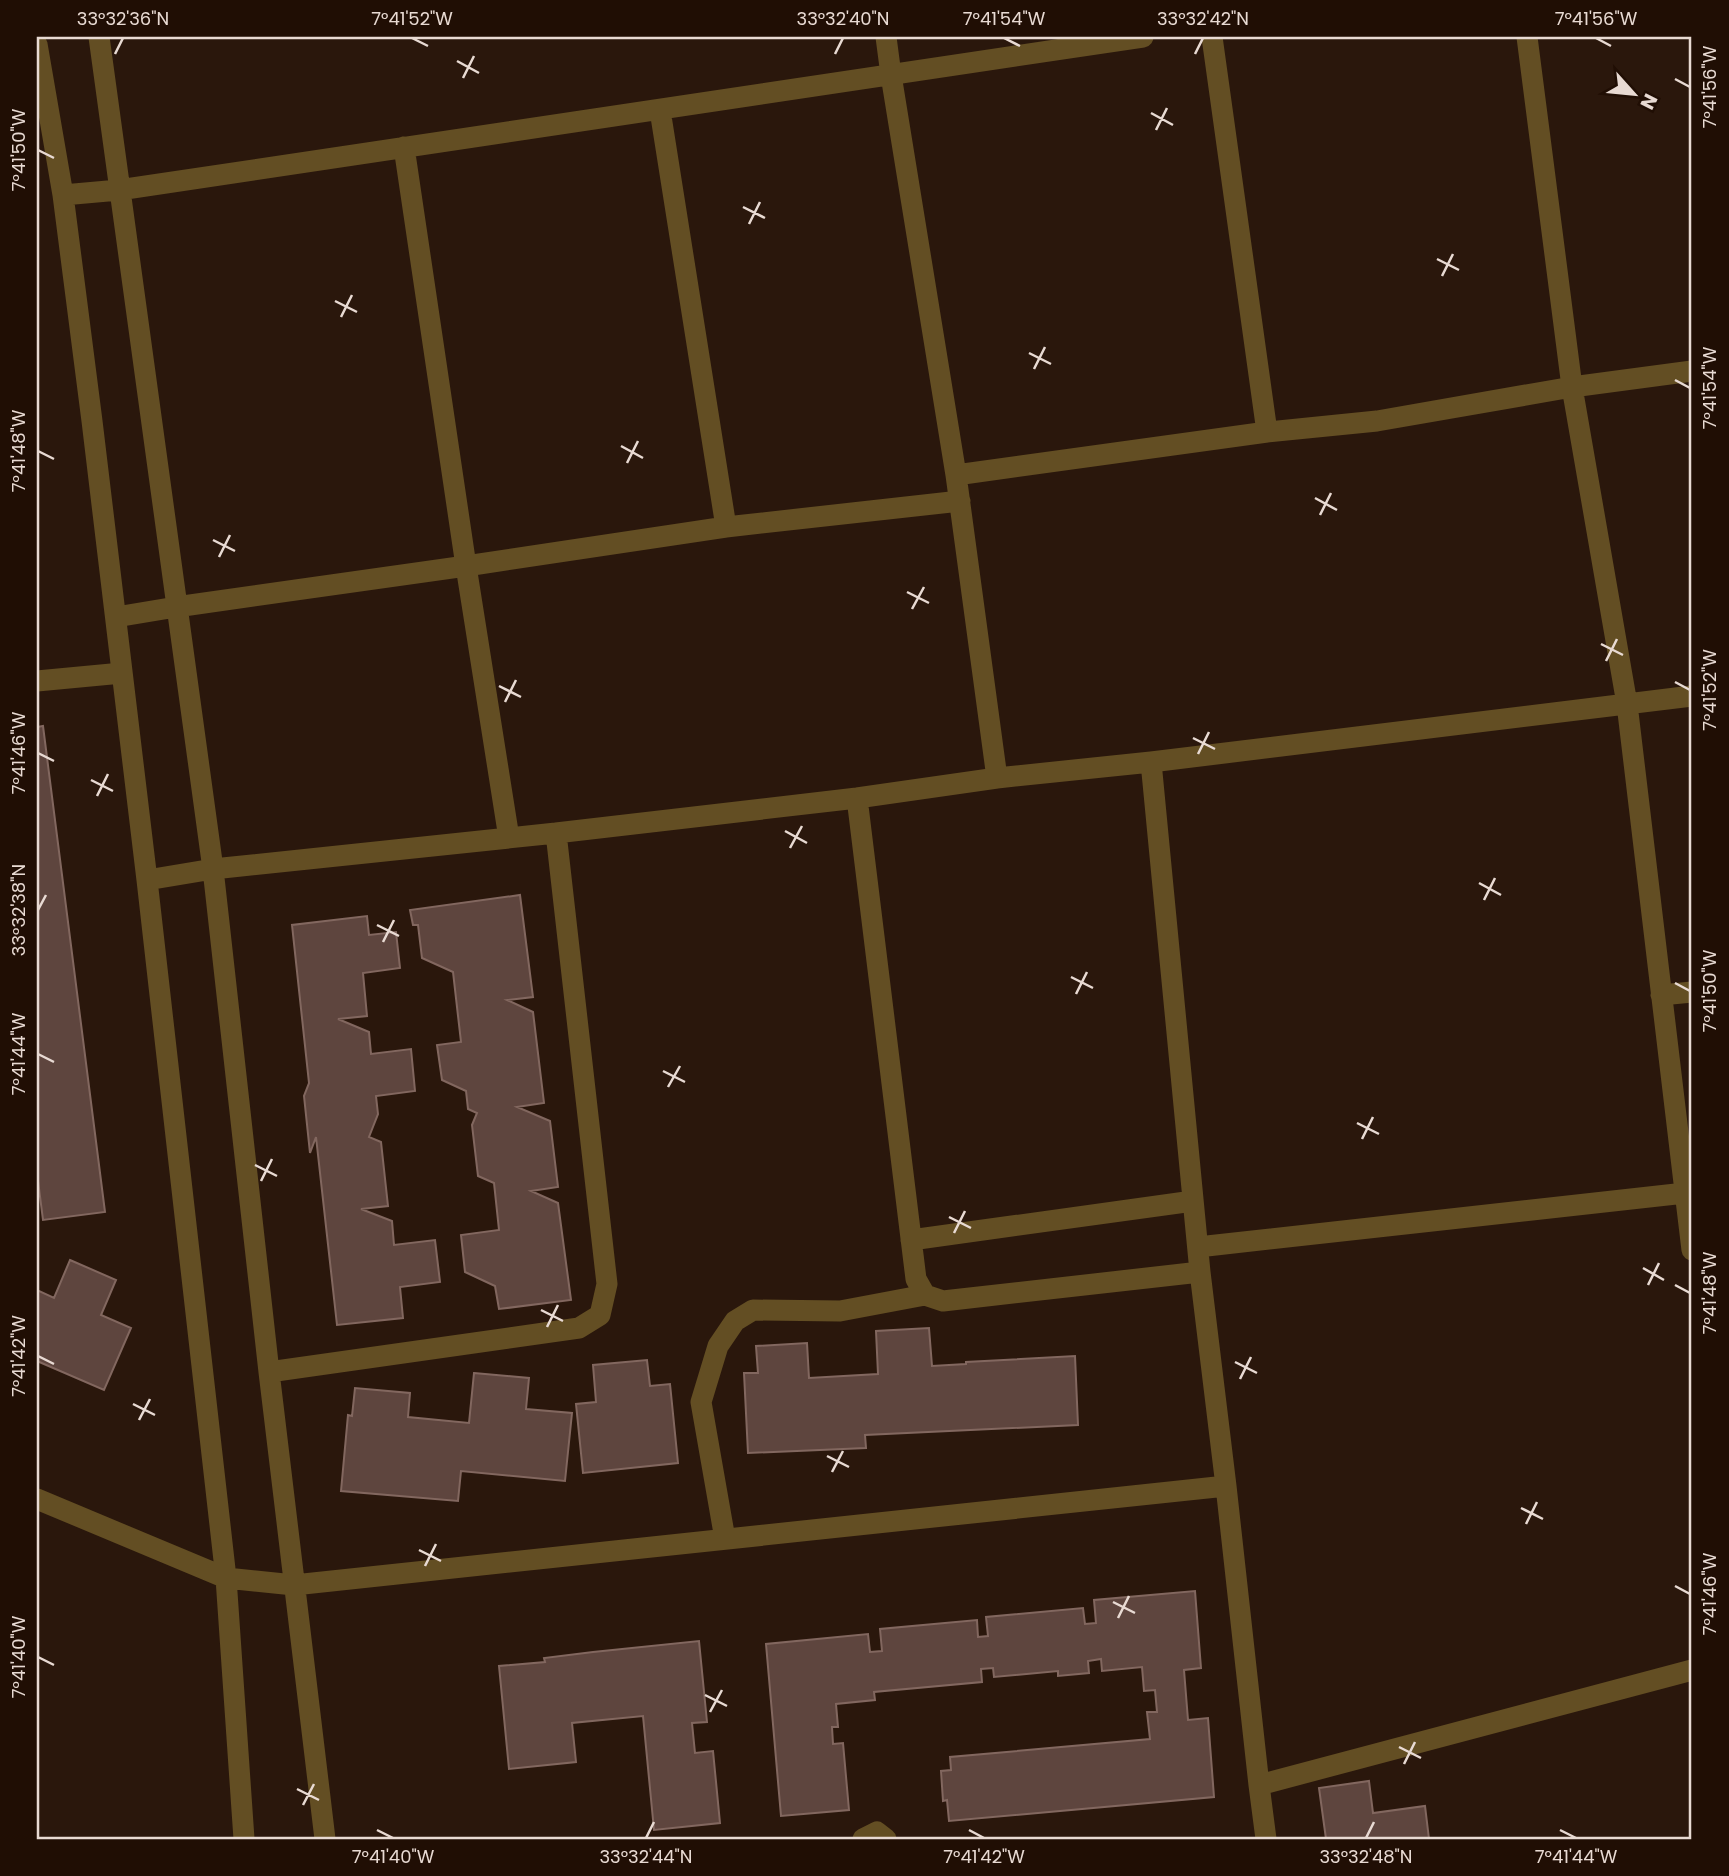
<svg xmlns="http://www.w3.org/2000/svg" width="1729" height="1876" font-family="Poppins,sans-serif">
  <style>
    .building { fill: #5e453e; stroke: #82675f; stroke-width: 2 }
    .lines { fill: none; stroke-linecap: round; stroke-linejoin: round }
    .street { stroke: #634e23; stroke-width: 21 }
    .ticks { fill: none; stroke: #e8dad3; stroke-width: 2.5 }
    .neatline { fill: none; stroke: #e8dad3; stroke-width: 2.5 }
    .ticks-label { font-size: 18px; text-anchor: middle; fill: #e8dad3 }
  </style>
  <rect width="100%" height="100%" fill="#2a170c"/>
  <path class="building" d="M43,726l62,486 -62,8 -6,-47v-446z
    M520,895l13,102 -26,3 26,12 11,91 -27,4 33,14 8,66 -27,4 27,12 13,97 -72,9 -4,-23 -30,-14 -4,-37 38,-5 -5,-47 -16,-7 -6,-51 5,-12 -9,-4 -2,-18 -24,-11 -5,-35 24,-3 -8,-70 -31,-14 -4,-33h-5l-3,-15z
    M367,916l2,19 27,-3 4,36 -37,5 4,43 -29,3 31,13 2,22 40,-5 4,42 -39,5 2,18 -9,23 12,5 7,64 -27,3 31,12 2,24 41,-5 5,42 -40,5 3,31 -66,7 -21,-188 -6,16 -6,-57 5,-13 -17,-158z
    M70,1260l46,20 -15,35 30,13 -27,62 -67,-29v-71l17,8z
    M929,1328l3,38 34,-2v-2l109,-6 3,69 -213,10 1,13 -118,5 -4,-80h14l-2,-27 51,-3 2,35 69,-4 -2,-43z
    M647,1360l3,26 20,-2 8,79 -95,10 -7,-69 20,-2 -3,-37z
    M474,1373l55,5 -3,31 46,4 -7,68 -104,-10 -3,30 -117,-10 7,-76 4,1 3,-28 55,5 -2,24 61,6z
    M1195,1591l6,77 -17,2 4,50 20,-2 6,79 -265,24 -2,-21 -4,1 -2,-30 10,-1 -1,-13 200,-18 -3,-27h10l-2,-22 -11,1 -2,-24 -40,4 -1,-12 -13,2 1,12 -31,3v-5l-64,6 -1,-9 -12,1 1,13 -108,10 1,8 -39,4 2,23h-6l1,17 10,-1 6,67 -68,6 -15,-172 102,-10 2,18 12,-1 -2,-22 97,-9 1,17 10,-1 -2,-19 97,-9 2,16 11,-1 -2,-23z
    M699,1641l8,81 -15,1 3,30 18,-2 7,72 -66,7 -11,-114 -71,7 4,39 -67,7 -10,-103 46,-4 -1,-4 49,-6z
    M1369,1781l4,32 52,-7 4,33h-103l-7,-51z"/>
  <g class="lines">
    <path class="street" d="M99,37l114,832 56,503 56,467
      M886,37l5,38 65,400 41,303
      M1212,37l55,395
      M1527,37l45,350 55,317 65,546
      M37,44l26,151 29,226 55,459 79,698 18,261
      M660,110l66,417
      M404,147l62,419 43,272
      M63,195l56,-5 1024,-153
      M956,475l311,-43 110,-11 195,-34 120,-16
      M116,617l60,-10 290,-41 260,-39 234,-26
      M37,681l85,-8
      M1151,762l49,510 26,214 33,299 7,54
      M857,798l59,481 9,16
      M147,880l66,-11 343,-36 301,-35 140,-20 154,-16 541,-66
      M1661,995l31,-3
      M911,1240l282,-39
      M1198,1247l487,-54
      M269,1372l310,-44 21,-13 7,-31 -51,-451
      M37,1499l189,79 68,7 932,-99
      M725,1539l-24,-137 17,-56 17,-25 18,-11 87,1 85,-16 18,6 257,-29
      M1259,1785l433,-115
      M863,1839l14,-7 9,7"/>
  </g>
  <path class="ticks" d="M412,38l16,8M1004,38l16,8M1596,38l15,8M115,54l8,-16M835,54l8,-16M1195,54l8,-16M457,61l22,12M463,78l11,-22M1675,79l15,8M1151,113l22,12M1156,130l11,-22M38,150l16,8M743,207l22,11M749,224l11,-22M1437,259l22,11M1442,276l11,-22M335,301l22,11M341,317l11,-22M1029,353l22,11M1034,369l11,-22M1675,380l15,8M621,446l22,12M38,451l16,8M627,463l11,-22M1315,498l22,12M1320,515l11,-22M213,540l22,11M219,557l11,-22M907,592l22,11M912,609l12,-22M1601,644l22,11M1606,661l11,-22M1675,682l15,8M499,686l22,11M505,702l11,-22M1193,738l22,11M38,753l16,8M1198,754l11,-22M91,780l22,11M97,796l11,-22M785,831l22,12M790,848l12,-22M1479,883l22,12M1484,900l11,-22M38,910l8,-15M377,925l22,11M383,942l11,-22M1071,977l22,11M1675,983l15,8M1076,994l11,-22M38,1054l16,8M663,1071l22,11M668,1087l12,-21M1357,1123l22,11M1362,1139l11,-22M255,1165l22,11M261,1181l11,-22M949,1217l22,11M954,1233l11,-22M1643,1268l21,12M1648,1285l11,-22M1675,1285l15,8M541,1310l22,11M547,1327l11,-22M38,1356l16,8M1235,1362l22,11M1240,1379l11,-22M133,1404l22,11M139,1420l11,-21M827,1456l22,11M832,1472l11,-21M1521,1508l22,11M1526,1524l11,-22M419,1550l22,11M425,1566l11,-22M1675,1586l15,8M1113,1602l22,11M1118,1618l11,-22M38,1657l16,8M705,1695l22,11M710,1712l12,-22M1399,1747l22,11M1404,1764l11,-22M297,1789l22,11M303,1805l11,-21M377,1830l16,8M969,1830l15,8M1560,1830l16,8M646,1838l8,-16M1366,1838l8,-16"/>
  <rect width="1729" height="1876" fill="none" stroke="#200e04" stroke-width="77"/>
  <g transform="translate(1634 94) rotate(117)" stroke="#200e04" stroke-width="5" paint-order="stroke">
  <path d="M0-5L12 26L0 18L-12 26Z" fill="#e8dad3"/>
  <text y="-10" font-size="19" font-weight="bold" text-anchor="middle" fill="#e8dad3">N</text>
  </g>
  <rect x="38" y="38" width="1652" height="1800" class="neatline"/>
  <g class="ticks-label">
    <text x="123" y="25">33°32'36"N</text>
    <text x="412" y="25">7°41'52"W</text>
    <text x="843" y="25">33°32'40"N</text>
    <text x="1004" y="25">7°41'54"W</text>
    <text x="1203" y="25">33°32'42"N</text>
    <text x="1596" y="25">7°41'56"W</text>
    <text transform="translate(1710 87) rotate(-90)" y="6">7°41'56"W</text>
    <text transform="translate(19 150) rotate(-90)" y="6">7°41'50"W</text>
    <text transform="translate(1710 388) rotate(-90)" y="6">7°41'54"W</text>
    <text transform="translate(19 451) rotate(-90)" y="6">7°41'48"W</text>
    <text transform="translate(1710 690) rotate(-90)" y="6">7°41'52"W</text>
    <text transform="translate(19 753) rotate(-90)" y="6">7°41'46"W</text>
    <text transform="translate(19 910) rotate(-90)" y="6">33°32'38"N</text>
    <text transform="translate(1710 991) rotate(-90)" y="6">7°41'50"W</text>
    <text transform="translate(19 1054) rotate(-90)" y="6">7°41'44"W</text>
    <text transform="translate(1710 1293) rotate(-90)" y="6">7°41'48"W</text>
    <text transform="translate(19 1356) rotate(-90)" y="6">7°41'42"W</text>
    <text transform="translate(1710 1594) rotate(-90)" y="6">7°41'46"W</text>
    <text transform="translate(19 1657) rotate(-90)" y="6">7°41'40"W</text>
    <text x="393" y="1863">7°41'40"W</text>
    <text x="646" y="1863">33°32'44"N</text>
    <text x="984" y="1863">7°41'42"W</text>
    <text x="1366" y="1863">33°32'48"N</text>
    <text x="1576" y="1863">7°41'44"W</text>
  </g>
</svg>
